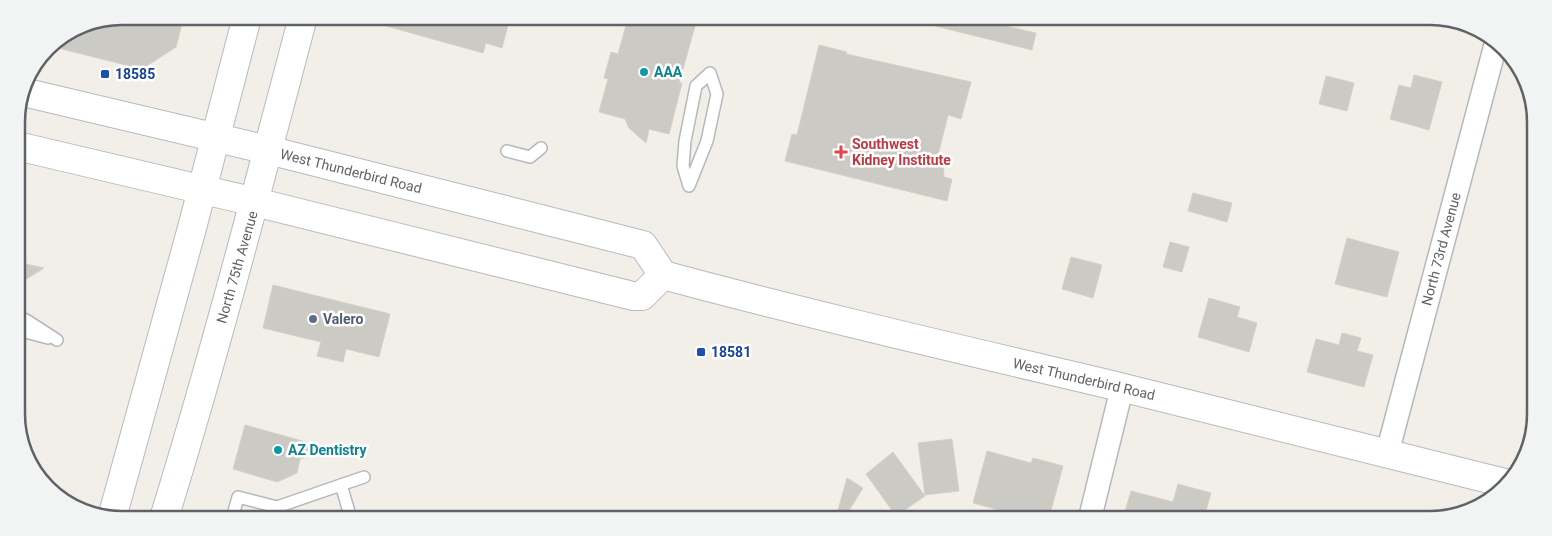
<svg xmlns="http://www.w3.org/2000/svg" width="1552" height="536" font-family="Roboto,sans-serif">
  <style>
    .building { fill: #cccac5; stroke: #d6d1c6 }
    .lines { fill: none; stroke-linecap: round; stroke-linejoin: round }
    .service-casing { stroke: #b5b8bc; stroke-width: 14 }
    .minor-casing { stroke: #b5b8bc; stroke-width: 25 }
    .secondary-casing { stroke: #b6babf; stroke-width: 30 }
    .service { stroke: #fff; stroke-width: 11 }
    .minor { stroke: #fff; stroke-width: 22 }
    .secondary { stroke: #fff; stroke-width: 28 }
    .culture-dot { fill: #0f9aa8; stroke: #fff; stroke-width: 2 }
    .transit-dot { fill: #1a4fb4; stroke: #fff; stroke-width: 2 }
    .health-dot { fill: #e0444e; stroke: #fff; stroke-width: 2 }
    .service-dot { fill: #5c6f8a; stroke: #fff; stroke-width: 2 }
    .labels { text-anchor: middle; stroke-width: 5; stroke-linejoin: round; paint-order: stroke }
    .culture-label { font-size: 14px; font-weight: bold; fill: #0d838f; stroke: #fff; text-anchor: start }
    .transit-label { font-size: 14px; font-weight: bold; fill: #164399; stroke: #fff; text-anchor: start }
    .health-label { font-size: 14px; font-weight: bold; fill: #be3a42; stroke: #fff; text-anchor: start }
    .street-label { font-size: 14px; fill: #5f6368; stroke: #fff }
    .service-label { font-size: 14px; font-weight: bold; fill: #4e5e75; stroke: #fff; text-anchor: start }
    .rim { fill: none; stroke: #5f6368; stroke-width: 2.5 }
  </style>
  <rect width="100%" height="100%" fill="#f1efe8"/>
  <path class="building" d="M122,16h62l-8,31 -34,22 -92,-23 2,-3 30,-19z
    M373,17h50l87,1 -8,30 -16,-5 -3,10 -111,-31z
    M628,18l69,1 -18,64h3l-13,51 -20,-5 -3,14 -17,-15 -4,-9 -26,-7 9,-33 -4,-1 7,-26 7,2z
    M935,20h44l57,13 -4,17 -97,-24z
    M819,45l28,7 -1,2 125,28 -10,37 -13,-4 -11,44 6,1 1,17 8,2 -5,22 -162,-40 7,-27 5,1z
    M1414,75l28,7 -13,48 -39,-11 9,-34 12,3z
    M1326,76l28,7 -7,28 -28,-7z
    M1193,193l39,10 -5,19 -39,-11z
    M1347,238l52,14 -12,45 -52,-13z
    M1170,242l19,5 -7,25 -19,-5z
    M1071,257l31,8 -9,33 -31,-9z
    M17,262l27,6 -27,17z
    M273,285l117,29 -11,43 -33,-8 -3,13 -26,-6 4,-14 -58,-14z
    M1209,298l31,9 -3,10 20,6 -8,29 -51,-15z
    M1342,333l19,5 -4,13 16,4 -9,32 -57,-15 9,-33 23,6z
    M245,425l86,24 -31,10 -3,14 -20,9 -44,-13z
    M952,439l7,52 -34,4 -7,-52z
    M987,451l44,12 2,-5 30,8 -14,52h-32v-3l-44,-12z
    M893,452l32,44 -29,20 -30,-42z
    M847,478l16,10 -18,29h-9z
    M1178,484l33,9 -5,18 8,2 -1,6 -90,-1 8,-27 42,11z"/>
  <g class="lines">
    <g class="service-casing">
      <path id="service" d="M710,73l7,21 -10,47 -18,45 -6,-20 2,-25 11,-55z
        M507,151l23,6 11,-9
        M21,318l5,2 31,20
        M18,330l30,8
        M341,485l9,30
        M233,515l5,-18 39,10 87,-30"/>
    </g>
    <g class="minor-casing">
      <path id="minor" d="M1387,454l109,-411
        M1090,518l32,-130"/>
    </g>
    <g class="secondary-casing">
      <path id="secondary" d="M23,92l245,58 375,95 20,30c152,41 305,76 457,112 129,31 257,64 385,96
        M17,146l238,56 378,94h9l21,-21
        M113,514l79,-286 55,-211
        M165,515c51,-165 94,-332 138,-498"/>
    </g>
    <use href="#service" class="service"/>
    <use href="#minor" class="minor"/>
    <use href="#secondary" class="secondary"/>
  </g>
  <g class="culture-dot">
    <circle cx="644" cy="72" r="5"/>
    <circle cx="278" cy="450" r="5"/>
  </g>
  <g class="transit-dot">
    <rect x="100" y="69" width="10" height="10" rx="2.5"/>
    <rect x="696" y="347" width="10" height="10" rx="2.5"/>
  </g>
  <path class="health-dot" d="M838.5 144.5h5v5h5v5h-5v5h-5v-5h-5v-5h5z"/>
  <circle class="service-dot" cx="313" cy="319" r="5"/>
  <g class="labels">
    <g class="culture-label">
      <text x="654" y="77">AAA</text>
      <text x="288" y="455">AZ Dentistry</text>
    </g>
    <g class="transit-label">
      <text x="115" y="79">18585</text>
      <text x="711" y="357">18581</text>
    </g>
    <g class="health-label">
      <text x="852" y="149">Southwest<tspan x="852" dy="16">Kidney Institute</tspan></text>
    </g>
    <g class="street-label">
      <text transform="translate(351 171) rotate(14)" y="5">West Thunderbird Road</text>
      <text transform="translate(1441 249) rotate(-75)" y="5">North 73rd Avenue</text>
      <text transform="translate(237 267) rotate(-74)" y="5">North 75th Avenue</text>
      <text transform="translate(1084 379) rotate(13)" y="5">West Thunderbird Road</text>
    </g>
    <g class="service-label">
      <text x="323" y="324">Valero</text>
    </g>
  </g>
  <path d="M0 0H1552V536H0ZM122 25H1430A97 97 0 0 1 1527 122V414A97 97 0 0 1 1430 511H122A97 97 0 0 1 25 414V122A97 97 0 0 1 122 25Z" fill="#f2f3f3" fill-rule="evenodd"/>
  <path class="rim" d="M122 25H1430A97 97 0 0 1 1527 122V414A97 97 0 0 1 1430 511H122A97 97 0 0 1 25 414V122A97 97 0 0 1 122 25Z"/>
</svg>
